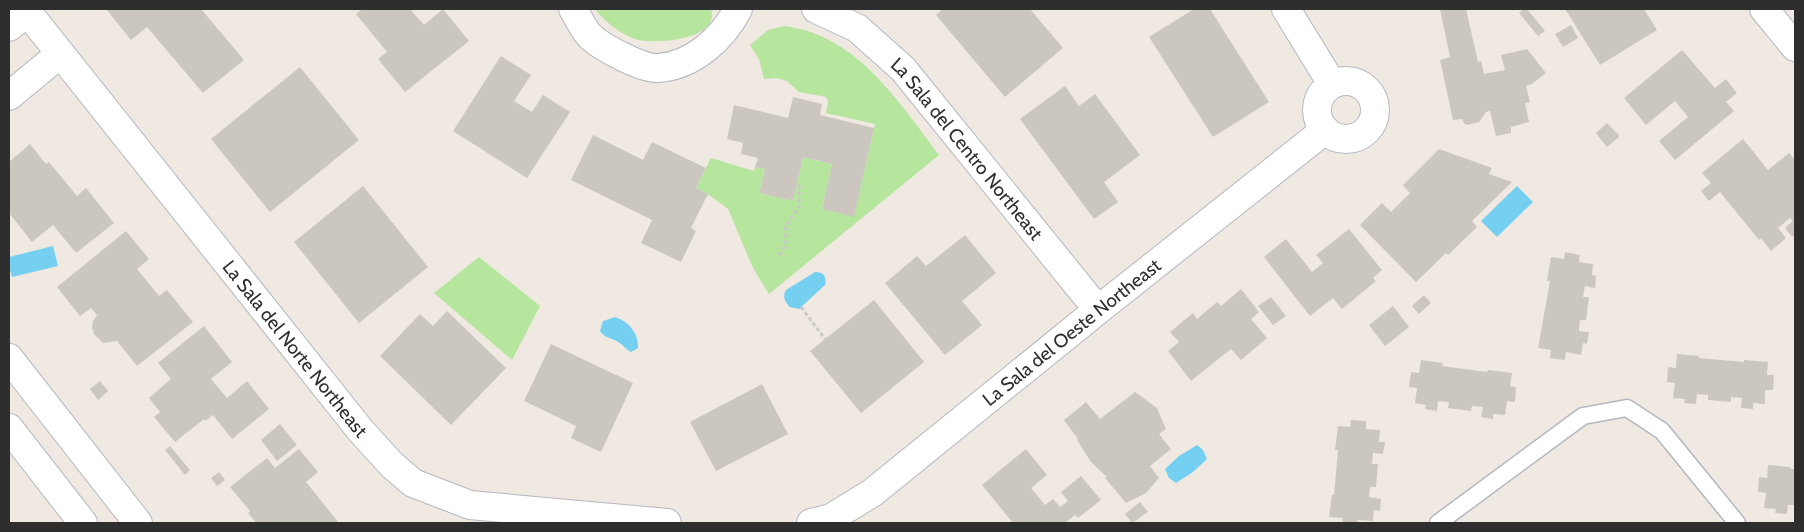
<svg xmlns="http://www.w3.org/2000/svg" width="1804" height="532" font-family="Cabin,sans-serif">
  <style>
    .green { fill: #b6e59e }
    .water { fill: #75cff0 }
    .building { fill: #cbc7bf }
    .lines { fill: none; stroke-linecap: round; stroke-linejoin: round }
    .service-casing { stroke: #b4b7c1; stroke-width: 19 }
    .minor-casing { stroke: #b4b7c1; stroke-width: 30 }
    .tertiary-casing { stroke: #b4b7c1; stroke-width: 30 }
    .path { stroke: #c9c9c9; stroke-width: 3; stroke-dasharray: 4 2.5; stroke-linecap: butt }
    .service { stroke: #fff; stroke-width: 16 }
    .minor { stroke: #fff; stroke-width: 28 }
    .tertiary { stroke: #fff; stroke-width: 28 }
    .labels { text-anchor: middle; stroke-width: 4.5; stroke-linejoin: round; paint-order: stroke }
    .street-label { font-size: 19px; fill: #2e2e2e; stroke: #fff }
  </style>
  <rect width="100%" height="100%" fill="#efe9e1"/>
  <path class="green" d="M595,9h116c11,31 -60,37 -79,29 -14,-6 -28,-17 -37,-29z
    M785,26c9,2 18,3 26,6 58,21 93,77 128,123l-170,139 -16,-26 -25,-59 -20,-15 -12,-6 15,-30 43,13 1,-4 10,2 -6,24 34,8 10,-44 29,7 -10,45 32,7 21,-92 -49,-11 2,-12 -2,-4 -27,-5 -12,-11 -10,-3 -13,1 -5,-20 -9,-14 18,-15z
    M479,257l61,49 -28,54 -78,-67z"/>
  <path class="water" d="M1517,186l16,16 -36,35 -16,-16z
    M53,246l5,20 -46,11 -3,-11v-9z
    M815,272c9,0 12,5 10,13l-26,24 -9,-2c-5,-5 -8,-10 -4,-17z
    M615,317c13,4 24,16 23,31l-7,4c-4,-2 -6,-5 -10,-8 -7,-6 -16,-5 -21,-13l3,-10z
    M1197,445l6,5 4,9 -14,13 -17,11 -7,-5 -4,-9 14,-13z"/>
  <path class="building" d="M106,9h95l43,51 -41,33 -56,-66 -16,13z
    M362,9h48l14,16 19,-16 26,32 -64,51 -27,-33 9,-7 -31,-38z
    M943,9h87l33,39 -58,49 -69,-82z
    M1194,9h16l59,93 -56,35 -64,-100z
    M1440,9h26l12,53 3,-1 3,13 21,-4 -4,-15 26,-6 19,24 -14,11 -6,2 4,16 -5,1 4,19 -18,5v6l-15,3 -6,-25 -4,1 -7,10 -12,3 -3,-2 -2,-4 -9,1 -13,-60 10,-3z
    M1524,9h3l18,22 -7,5 -19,-23z
    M1565,9h79l13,21 -57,35z
    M1571,25l7,13 -15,9 -8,-13z
    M1682,50l33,38 11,-9 11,14 -11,9 8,9 -59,49 -16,-19 29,-24 -13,-16 -29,24 -22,-27z
    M501,56l30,19 -17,26 18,11 11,-17 27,17 -43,66 -74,-47z
    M300,67l59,73 -89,72 -59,-73z
    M1065,86l14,20 16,-12 45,61 -36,27 14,20 -24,17 -74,-100z
    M793,97l29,7 -2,11 54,13 -20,89 -32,-8 10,-45 -29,-7 -10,44 -34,-8 6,-24 -10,-2 3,-9 -17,-4 2,-11 -16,-4 7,-34 54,13z
    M1607,123l12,12v2l-12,10 -11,-14z
    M593,135l50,25 9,-18 54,26 -10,20 12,6 -17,34 5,3 -15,31 -40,-19 11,-23 -81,-40z
    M1743,139l25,31 21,-17 6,7v75l-3,2 -7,-9 8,-7 -3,-3 -12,10 8,10 -15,13 -10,-13 -2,2 -39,-48 -11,9 -8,-10 10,-8 -9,-10z
    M30,144l16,20 3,-2 28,34 9,-8 28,35 -38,30 -23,-28 -21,17 -23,-29v-51z
    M1439,149l53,19 -3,6 23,8 -40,39 5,6 -29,28 -2,-2 -30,29 -56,-57 22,-22 9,9 19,-19 -7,-8z
    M363,186l65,81 -69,56 -65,-81z
    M1349,229l33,41 -9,8 3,3 -34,28 -9,-11 -23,18 -46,-59 22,-18 26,33 11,-9 -7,-8z
    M126,231l23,28 -12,10 22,27 8,-6 26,32 -56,44 -20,-25 -14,2 -9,-9 -2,-6 1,-7 4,-6 -6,-7 -11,8 -23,-29z
    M965,235l31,38 -34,28 20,24 -37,30 -60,-72 32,-27 9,10z
    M1565,252l15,3 -1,7 14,2 -1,11 4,1 -1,12 -10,-2 -2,11h6l-3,23h-6l-1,11 10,1 -2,12 -4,-1 -2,12 -15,-3 -1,8 -15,-2 1,-8 -13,-2 12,-67h-3l4,-24 13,2z
    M1241,289l18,23 -8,7 16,19 -26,22 -10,-11 -40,32 -23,-30 11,-9 -9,-10 23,-19 4,6 20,-17 4,4z
    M1424,295l7,8 -12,11 -7,-8z
    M1271,297l15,19 -13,9 -15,-19z
    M874,300l50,62 -63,51 -51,-62z
    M1393,306l16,21 -24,19 -16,-21z
    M447,311l59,57 -55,57 -71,-69 40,-42 13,12z
    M204,326l28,36 -21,17 16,19 20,-17 22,28 -37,30 -19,-24 -8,6 -1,-2 -29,23 -21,-25 6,-5 -11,-14 22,-19 -13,-16z
    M551,344l82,39 -32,69 -30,-14 5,-12 -52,-25z
    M1677,354l22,2v2l45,4v-2l24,2 -1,13h7l-1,15h-8v14l-12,-1v6l-12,-1 1,-10 -11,-1v5l-23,-2v-5l-11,-1 -1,10 -12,-1 1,-4 -12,-1 2,-15 -8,-1 1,-15 8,1z
    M1421,360l22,3 -1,3 45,6 1,-2 24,3 -2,13 6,1 -1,15 -8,-1 -2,14 -12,-1v5l-12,-2 2,-10 -11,-1 -1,5 -23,-3 1,-6 -11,-1 -1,10 -12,-2 1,-4 -11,-2 2,-15 -8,-1 2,-15 8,1z
    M100,381l8,10 -10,9 -8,-11z
    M762,384l26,50 -72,37 -26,-49z
    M1135,392l22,16 9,21 -7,5 12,15 -21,17 9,12 -13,15 -20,10 -21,-25 2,-1 -16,-15 -14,-22 1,-1 -14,-19 22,-18 14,17z
    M1351,420l15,1v8l14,1 -1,12h6l-2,12 -10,-1 -1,11h6l-2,23h-6l-1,10 12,2 -1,12 -6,-1 -1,11 -15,-1 -1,3h-15l1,-5 -14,-1 3,-22h2l4,-45h-3l3,-24 12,1z
    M280,424l17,21 -20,16 -16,-21z
    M170,446l20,24 -5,5 -20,-25z
    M299,449l19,23 -12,10 33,41h-83l-8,-10 2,-2 -20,-24 37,-29 8,10z
    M1026,449l21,26 -16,13 14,17 8,-6 7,8 8,-6 -7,-9 20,-16 20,24 -23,18 -3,-3 -10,8h-52l-31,-38z
    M1768,465l22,2v2h5v36h-7l-1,9 -12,-1 1,-4 -12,-1 2,-15 -8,-1 1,-15 8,1z
    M219,472l6,8 -8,6 -6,-8z
    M1140,502l8,10 -16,11 -7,-9z"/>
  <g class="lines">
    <g class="service-casing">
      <path id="service" d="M1438,523l145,-107 44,-8 35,23 75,92"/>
    </g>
    <g class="minor-casing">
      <g id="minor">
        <path id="s1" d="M25,9l336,422 31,34 21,18 57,22 197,18"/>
        <path d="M573,9c6,9 11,23 19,29 11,10 51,31 66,30 35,-2 65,-30 80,-59"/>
        <path id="s2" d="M816,9l41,19 46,41 195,241"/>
        <path d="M1286,9l46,75"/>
        <path d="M1764,9l31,38"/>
        <path d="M9,27l19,-15"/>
        <circle cx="1346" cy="110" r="29"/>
        <path d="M9,96l51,-42"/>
        <path id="s3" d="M811,523l20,-5 41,-25 226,-183 227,-180"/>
      </g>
    </g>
    <g class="tertiary-casing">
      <path id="tertiary" d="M9,358l129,165
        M9,428l74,95"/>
    </g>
    <path class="path" d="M779,255l5,-8 2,-6v-15l13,-19v-21l-3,-1
      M801,307l24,32"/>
    <use href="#service" class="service"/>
    <use href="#minor" class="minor"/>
    <use href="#tertiary" class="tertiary"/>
  </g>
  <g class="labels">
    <g class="street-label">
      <text dy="7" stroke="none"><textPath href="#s2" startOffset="209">La Sala del Centro Northeast</textPath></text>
      <text dy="7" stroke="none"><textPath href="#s3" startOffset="325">La Sala del Oeste Northeast</textPath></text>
      <text dy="7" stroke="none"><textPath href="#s1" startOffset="434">La Sala del Norte Northeast</textPath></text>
    </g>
  </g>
  <rect width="1804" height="532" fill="none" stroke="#2e2e2e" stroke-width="20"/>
</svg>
